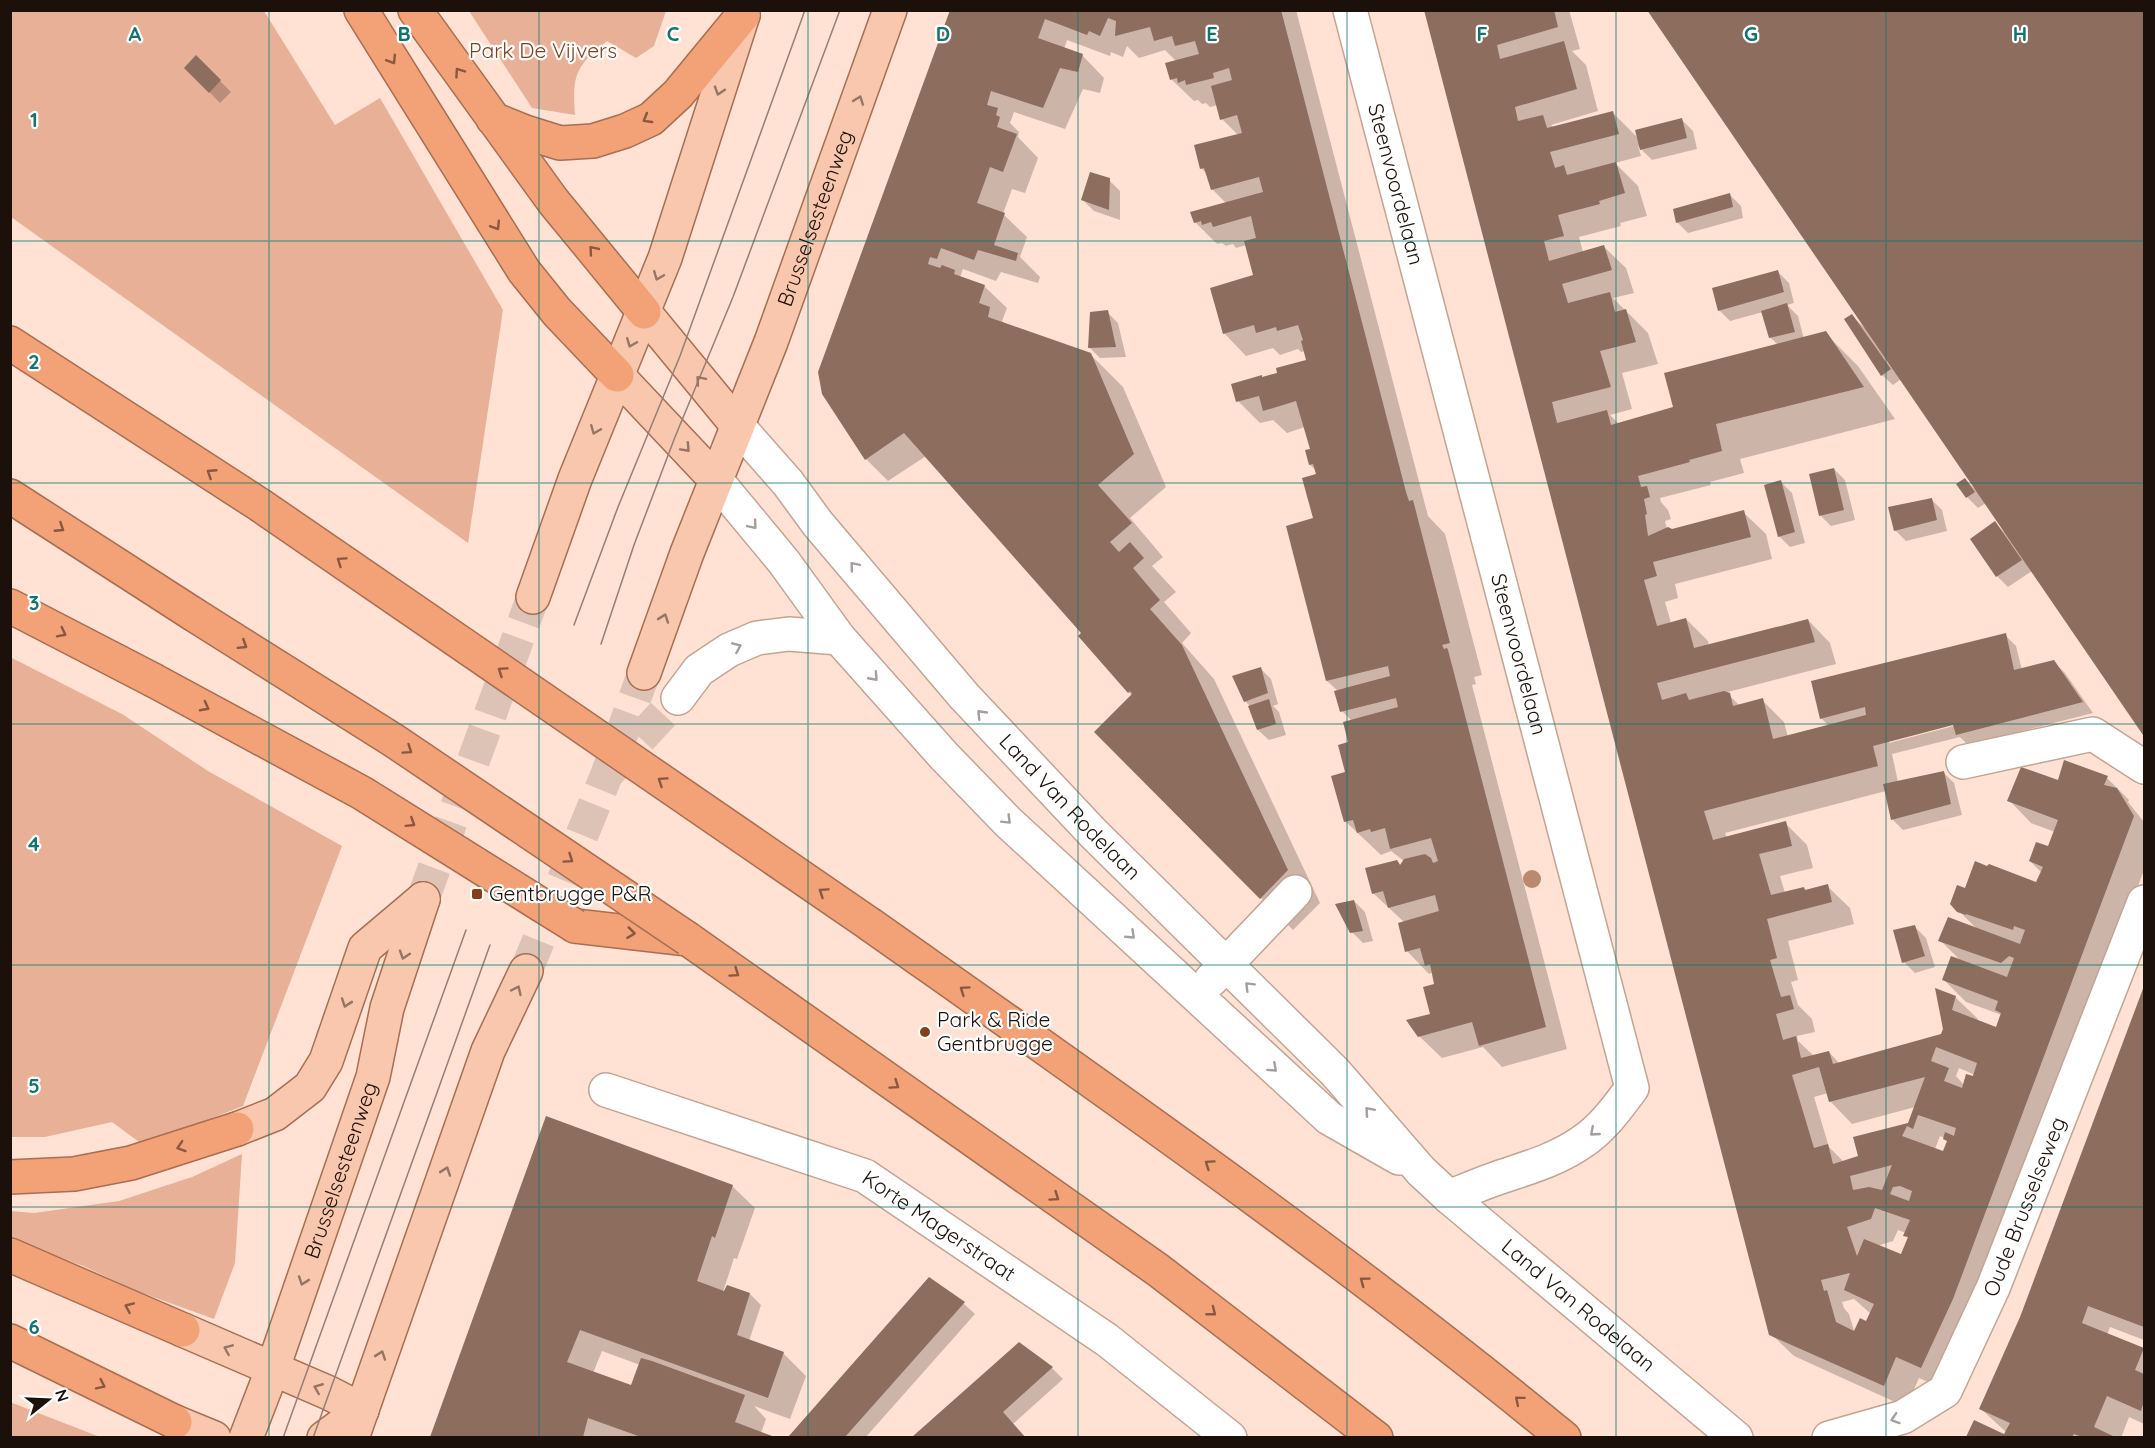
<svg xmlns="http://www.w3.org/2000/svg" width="2155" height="1448" font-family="Quicksand,sans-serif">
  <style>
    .green { fill: #e8b197 }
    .shadow { fill: #0003; fill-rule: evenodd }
    .building { fill: #8c6d5e; fill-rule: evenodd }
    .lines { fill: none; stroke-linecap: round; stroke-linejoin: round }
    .minor-tunnel { stroke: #ddc2b6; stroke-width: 33; stroke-dasharray: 33 16; stroke-linecap: butt }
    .major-tunnel { stroke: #ddc2b6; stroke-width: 33; stroke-dasharray: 33 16; stroke-linecap: butt }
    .minor-casing { stroke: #c4a392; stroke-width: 36 }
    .major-casing { stroke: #a86e51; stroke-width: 36 }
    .highway-casing { stroke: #a86e51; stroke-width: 36 }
    .minor { stroke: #fff; stroke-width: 33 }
    .major { stroke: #f8c7ad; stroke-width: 33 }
    .highway { stroke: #f3a177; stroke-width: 33 }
    .tram { stroke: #947f75; stroke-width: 1.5 }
    .highway-bridge-casing { stroke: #a86e51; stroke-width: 36; stroke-linecap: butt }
    .highway-bridge { stroke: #f3a177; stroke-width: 33 }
    .tree { fill: #ba896f }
    .oneway { stroke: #885840 }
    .oneway2 { stroke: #957564 }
    .oneway3 { stroke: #a49f9d }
    .grid { fill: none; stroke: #0f766e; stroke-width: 1.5; stroke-opacity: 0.55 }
    .poi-dot { fill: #854018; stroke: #fff; stroke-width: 2 }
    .labels { text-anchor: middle; stroke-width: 4.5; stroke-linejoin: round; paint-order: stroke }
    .park-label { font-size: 21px; fill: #81401c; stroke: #fff }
    .street-label { font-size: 21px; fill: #1c100a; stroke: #fff }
    .poi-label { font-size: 21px; fill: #1c100a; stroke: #fff; text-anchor: start }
    .grid-label { font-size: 20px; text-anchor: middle; font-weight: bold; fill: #0f766e; stroke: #fff; stroke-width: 4.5; stroke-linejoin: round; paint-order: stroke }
  </style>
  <rect width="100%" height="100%" fill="#ffe2d4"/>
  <path class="green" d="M11,11h253l71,114 45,-27 123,212 -35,233 -457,-326z
    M469,11h197l-12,35 -18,12 -29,-17c-31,25 -35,33 -32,74l-43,-7z
    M10,657l112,57 86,57 134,75 -99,260 -100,39 -31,-23 -67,15h-34z
    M242,1154l-7,109 -21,56 -77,-28 -54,-25 -72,-27v-28l23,2 85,-12 73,-24z
    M10,1402l90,35h-89z"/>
  <path class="shadow" d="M951,10h345l132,506 17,18 37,141 -8,2 2,7 -4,1 95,364 -65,18 -19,-20 -41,11 -23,-22 12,-21 5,-30 -3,-13 -4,2 -22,-23 -2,-28 -32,-30 24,-32 4,5 3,-5 -13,-10 -10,4 -36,-34 7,-100 -10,-10 -4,-20 -11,-10 -11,-162 2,-44 -1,-4 -7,-6 1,-15 -6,-23 -18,6 -14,-13 -13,3 -22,-22 25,-23 16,-4 29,-13 -2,-10 -5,1 -3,-3 -18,6 -7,-7 -27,8 -22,-23 31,-57 -9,-31 -10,3 -3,-4 -7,2 -4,-3 -5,1 -22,-22 32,-18 -15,-15 -4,-14 -7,-7 37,-33 -16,-16 -4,-14 -8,2 -4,-4 -4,1 -4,-4 -4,1 -23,-22 6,-17 -12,-12 -26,8 -12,-12 -4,11 -12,-5 -1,4 -43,-16 -3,9 18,6 22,23 -4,15 -17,-4 -18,40 -51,-17 -4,11 9,9 -1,5 20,21 -13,35 -13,-4 -9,25 24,23 -7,20 20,20 -2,6 -37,-11 -5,9 -33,-12 -3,8 24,9 23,22 -5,13 4,4 84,29 33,33 43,100 -36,31 33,39 -11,9 24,26 -12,10 27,31 -9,10 32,36 106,224 -27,27 -197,-198 36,-36 -52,-60 3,-2 -157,-178 -38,25 -22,-22z
    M1425,10h144l11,39 -8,2 14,14 12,46 -47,14 3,3 59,-15 26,26 43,-19 11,11 4,18 -45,11 -14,-14 3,10 -26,7 23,23 9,30 -27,7 1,3 -42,11 4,15 20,-6 23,22 8,25 -21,5 35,35 10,31 -36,9 10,36 -22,6 9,9 56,-16 103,-63 -7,-7 -8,-26 -33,9 -11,-11 59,-38 11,11 5,20 -7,2 11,11 6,23 21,-6 33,33 37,53 -155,40 4,14 -34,9 1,3 -51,13 1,4 7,8 3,9 -6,2 2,8 5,2 71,-19 23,22 6,25 -97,25 3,14 -13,4 6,21 15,-4 22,22 1,5 99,-26 22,23 6,21 -112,29 5,2 11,11 22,-6 22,22 4,15 41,-11 -8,-8 184,-83 11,11 6,24 32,-8 11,11 28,40 -125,32 -8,-8 -68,17 6,28 45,-10 11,11 8,32 -59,15 -11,-11 -6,-28 -161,42 2,5 58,-15 22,22 6,23 -33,8 5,17 19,-5 3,3 20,-5 23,22 4,16 -66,17 10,39 -7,2 7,23 14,14 3,13 -18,4 1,5 16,15 15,-4 11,12 102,-28 13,-39 23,22 -1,2 20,8 5,-14 -36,-13 -22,-22 18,-18 -22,-22 38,-10 -26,-26 14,-14 71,-6 5,-11 -12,-12 19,-13 6,-16 -24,-9 -22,-23 50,-18 48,-4 22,22 -1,2 16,20v48l-169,451 -31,68 -25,-11 -13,29 -112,-51 -23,-22zM1960,722l1,2 -72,19v-3zM1959,1068l16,7 -2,3 -9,7 -8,-9zM1828,1093l2,8 22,23 63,-17 -6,16 -49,34 -16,5 -15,-15 -15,-50zM1940,1136l5,2 3,5 -4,10 -9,-4zM1898,1230l8,3 -1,2 4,4 -7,17 -25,-10 16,-5zM1854,1299l17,15 -4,9 -12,11 -6,-20 -5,-6 -2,-6z
    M1649,10h495v724l-112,-163 -24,16 -11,-11 -2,-53 9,9 1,-1 -19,-28 -8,5 -11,-11 -2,-17 11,10 1,-1 -76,-110 -8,6 -11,-10 -30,-59 13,12 1,-1z
    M196,57l35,35 -11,11 -34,-35z
    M1109,180l11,11v29l-26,-9 -11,-11z
    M1730,195l11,11 2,12 -55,15 -11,-11z
    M1107,312l11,11 8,34 -26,1 -11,-11z
    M1834,469l11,11 10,40 -24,6 -11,-11z
    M1781,482l11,11 13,50 -15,4 -11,-11z
    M1931,499l11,11 5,21 -41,10 -11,-11z
    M1260,668l11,11 7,25 -5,2 6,6 7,23 -17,5 -11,-10 -8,-24 -5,-5z
    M1354,901l11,11 8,29 -10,2 -11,-11z
    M1915,927l11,11 9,29 -20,6 -11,-11z
    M2144,989v351l-34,-13 -3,8 37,16v73l-15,-7 -8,21h-153l6,-16 31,14 1,-4 -25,-23 40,-92z
    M547,1118l185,68 23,22 -18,51 -3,-1 -12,37 28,-1 11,11 -12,36 35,13 22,22 -16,43 -36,-13 12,13 -5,14 10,5h-340zM602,1351l38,14 -8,22 -39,-14z
    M929,1279l35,25 11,10 -110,124h-75z
    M1019,1344l34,25 10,10 -50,45 13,14h-112z"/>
  <path class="building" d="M950,10h331l125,482 3,9 4,-1 37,143 -8,2 2,4 3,-1 1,2 98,377 -67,19 -7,-24 -54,15 -12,-17 24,-6 -7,-27 11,-3 -4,-20 -5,2 -5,-18 -15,4 -7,-29 41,-12 -4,-16 -47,13 -5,-17 -11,3 -7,-26 32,-8 3,5 4,-6 21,-5 6,4 2,5 5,-2 -7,-23 -41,11 -5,-21 -14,4 -1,-3 -13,4 -4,-13 -9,2 -13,-46 14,-4 -7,-27 10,-3 -5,-20 55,-15 -2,-9 -56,14 -6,-21 56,-15 -2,-10 -62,15 -40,-155 27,-8 -11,-40 14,-4 -3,-10 -4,1 -4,-15 5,-1 -14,-48 -33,10 -4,-15 -23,6 -5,-18 31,-9v2l15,-4 -1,-5 30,-8 -5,-19 2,-1 -5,-15 -21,6 -1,-4 -20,6 -2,-8 -31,9 -13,-46 43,-13 -9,-34 12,-3 -5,-22 -38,11 -2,-5 -9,3 -1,-4 -7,2 -4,-11 73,-20 -4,-15 -48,13 -7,-22 -4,1 -6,-24 48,-12 -5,-18 -17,5 -9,-34 21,-6 -3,-12 -16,5 1,5 -28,7 -1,-5 -7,3 -1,-5 -7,2 -5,-17 34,-9 -4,-13 -20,5 -3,-10 -18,5 -4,-14 -35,9 1,-15 -8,-3 -8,18 -11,-5 -2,4 -42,-16 -7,19 45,16 -5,18 -18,-4 -17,40 -52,-17 -4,14 11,3 -2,7 4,2 -3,10 20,7 -14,38 -13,-5 -13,36 28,10 -11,32 24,8 -2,8 -38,-11 -4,10 -33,-12 -4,11 -7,-2 -2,7 12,4 2,-3 13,5 -1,4 31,11 -6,18 11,4 -2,10 103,36 43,101 -36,31 34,38 -22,19 9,10 11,-10 14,16 -11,10 27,32 -10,9 32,36 106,225 -28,29 -166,-167 38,-38 -2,-3 -2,2 -50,-57 3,-3 -177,-200 -39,27 -43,-66 -4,-22z
    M1424,10h130l4,17 -61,18 3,14 64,-18 13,48 -62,18 3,14 25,-6 4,13 66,-17 6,23 -69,18 5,16 9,-3 3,10 49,-13 9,31 -26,8 1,3 -42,11 6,21 -20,5 5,20 55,-16 8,25 -50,14 6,19 42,-11 5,20 11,-3 10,33 -36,9 11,36 -59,15 5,21 50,-13 4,15 62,-18 -9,-34 162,-42 38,56 -148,37 6,27 -33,9 1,2 -52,14 3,11 6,-1 3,11 -6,2 3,15 -2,1 3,21 20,-9 4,2 72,-19 7,27 -98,25 4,14 -13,4 13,46 29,-8 8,30 114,-29 7,23 -158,41 5,17 24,-7 3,7 35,-9 6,2 3,13 30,-8 10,41 93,-24 -1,-8 -45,12 -9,-38 195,-48 8,37 40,-10 29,42 -127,33 -3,-10 -80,21 5,20 -174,45 9,29 73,-19 6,25 -33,8 12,41 33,-8 1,3 23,-6 4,18 -65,17 10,39 -7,2 11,37 9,-2 4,14 -18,5 7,26 13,-4 5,22 28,-7 4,13 108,-30 2,-5 -8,-41 21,8 -4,14 44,17 5,-14 -6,-3 3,-9 -56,-21 9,-24 56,21 7,-19 -5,-2 -8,7 -63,-22 10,-24 72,27 5,-14 -11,-4 -1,4 -47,-16v1l-9,-3 -7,-8 7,-19 8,3 10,-27 12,5 2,-2 47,18 7,-15 -14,-6 7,-19 12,4 10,-26 -51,-19 14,-34 37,13 6,-20 44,16 -4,9 13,3 17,28 -181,483 -32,69 -25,-11 -12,29 -115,-51zM1936,1047l41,16 -4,13 -7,-2 -4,14 -18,-7 5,-13 -18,-7zM1819,1067l10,35 96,-25 -17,46 -55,14 5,19 -25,8 -5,-20 -14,4 -22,-73zM1918,1115l38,13 -2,8 -9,-4 -2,7 4,2 -4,10 -41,-15 5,-10 6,3zM1892,1165l-10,25 -13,-3 -16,3 -3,-14zM1900,1186l12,5 -3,10 -19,-7 3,-7zM1875,1208l35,12 -7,16 5,1 -7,17 -37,-15 -7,17 -10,-29 24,-8zM1850,1273l-6,17 30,14 -8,17 -6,-3 -6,13 -18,-9 -9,-32 -3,1 -3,-11z
    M1647,10h497v725h-1z
    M196,55l25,25 -12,13 -25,-25z
    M1682,118l5,20 -47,12 -5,-20z
    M1090,172l20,6 -1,32 -28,-10z
    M1730,193l3,14 -57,16 -3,-14z
    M1778,270l6,22 -66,19 -6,-23z
    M1787,303l8,29 -26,6 -8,-27z
    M1108,310l8,37 -28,1 2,-36z
    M1852,314l39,55 -10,7 -37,-57z
    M1834,468l10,42 -25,6 -10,-42z
    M1965,478l10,14 -9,6 -10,-14z
    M1781,480l14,52 -17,5 -14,-52z
    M1932,498l5,22 -43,11 -6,-24z
    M1995,521l27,39 -26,17 -26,-38z
    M1261,667l7,26 -24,9 -12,-26z
    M1269,699l7,25 -19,6 -9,-24z
    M1944,771l7,33 -60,16 -8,-36z
    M1354,900l9,31 -13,2 -15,-29z
    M1915,925l10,31 -23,7 -9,-33z
    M2144,986v341l-56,-21 -6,17 62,25 -9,22 9,4v27l-3,10 -34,-15 -13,31 21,10h-33l-8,-3 -2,3h-106l8,-17 30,14 6,-11 -31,-14 41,-92z
    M546,1116l187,69 -18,53 -3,-2 -15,45 27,10 3,-6 23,8 -13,42 47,17 -16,46 -188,-68 -13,32 64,23 10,-27 11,3 93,34 -10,27 40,15h-134l-53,-19 -5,19h-153z
    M929,1277l36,25 -120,135h-57z
    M1019,1342l34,25 -50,45 22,25h-113z"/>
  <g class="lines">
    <path class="minor-tunnel" d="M607,774l71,-76"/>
    <path class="major-tunnel" d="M423,899l110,-302
      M526,971l81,-197 37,-101"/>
    <g class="minor-casing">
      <g id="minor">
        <path id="s1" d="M1350,10l282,1078c-15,20 -29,40 -50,54 -27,19 -59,27 -90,38 -14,5 -28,11 -43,17"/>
        <path id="s2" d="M737,425l51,58 30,41 146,172 129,137 242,239 86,99 28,26 287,241"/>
        <path d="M716,480l68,82 55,76 105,118 64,66 321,296 70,40"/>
        <path d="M678,698l21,-28 30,-20 28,-12 32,-4 50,4"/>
        <path d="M1963,762l130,-28 51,33"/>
        <path d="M1211,980l84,-88"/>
        <path id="s3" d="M606,1090l259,86 242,164 123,98"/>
        <path id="s4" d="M1829,1438l74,-21 42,-26 48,-103 151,-386"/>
      </g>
    </g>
    <g class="major-casing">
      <g id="major">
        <path d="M644,312l93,113"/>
        <path d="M617,375l99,105"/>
        <path d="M533,597l42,-118 90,-221 78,-243"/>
        <path id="s5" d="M644,673l43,-120 84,-211 119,-332"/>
        <path d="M237,1129l38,-15 35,-27 16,-26 39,-113 58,-49"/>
        <path d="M183,1330l146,63 33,17"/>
        <path d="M175,1422l39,16"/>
        <path id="s6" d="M246,1438l27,-70 100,-291 14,-69 36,-109"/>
        <path d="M324,1438l38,-28"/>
        <path d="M352,1438l136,-387 38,-80"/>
      </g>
    </g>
    <g class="highway-casing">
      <path id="highway" d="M361,10l163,261 33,41 60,63
        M415,10l138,191 91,111
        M493,119l32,13 35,11 33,-2 32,-10 26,-12 27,-25 65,-79
        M10,343l250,162
        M10,496l183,118
        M10,606l143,74
        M871,925c235,166 471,330 693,513
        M575,926l113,13 470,331 218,168
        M10,1177l64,-3 57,-11 106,-34
        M10,1255l173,75
        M10,1341l165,81"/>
    </g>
    <use href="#minor" class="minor"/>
    <use href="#major" class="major"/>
    <use href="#highway" class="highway"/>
    <path class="tram" d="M574,625l44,-118 62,-151 125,-346
      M601,644l33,-99 41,-108 58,-140 107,-287
      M283,1438l183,-508
      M313,1438l177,-493"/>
    <g class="highway-bridge-casing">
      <path id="highway-bridge" d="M260,505l611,420
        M193,614l200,126 295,199
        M153,680l209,113 213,133"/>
    </g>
    <use href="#highway-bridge" class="highway-bridge"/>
  </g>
  <circle class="tree" cx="1532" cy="879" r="9"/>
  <defs><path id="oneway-chevron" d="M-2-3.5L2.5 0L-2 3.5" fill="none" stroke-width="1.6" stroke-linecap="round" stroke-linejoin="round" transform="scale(1.5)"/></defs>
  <g class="oneway">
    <use href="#oneway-chevron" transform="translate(392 60) rotate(58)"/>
    <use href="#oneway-chevron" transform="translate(459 72) rotate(-125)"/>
    <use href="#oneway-chevron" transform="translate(647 119) rotate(149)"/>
    <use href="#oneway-chevron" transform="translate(496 226) rotate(58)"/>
    <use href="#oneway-chevron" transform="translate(593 250) rotate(-130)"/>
    <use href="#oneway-chevron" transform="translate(211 473) rotate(-147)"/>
    <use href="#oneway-chevron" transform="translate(60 528) rotate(33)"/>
    <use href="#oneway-chevron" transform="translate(341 561) rotate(-146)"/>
    <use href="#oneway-chevron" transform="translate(62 633) rotate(27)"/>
    <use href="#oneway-chevron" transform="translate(243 645) rotate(32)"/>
    <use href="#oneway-chevron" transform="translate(502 671) rotate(-146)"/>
    <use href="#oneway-chevron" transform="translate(205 707) rotate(28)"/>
    <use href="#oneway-chevron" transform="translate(408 750) rotate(34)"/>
    <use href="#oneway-chevron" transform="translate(662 781) rotate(-146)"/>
    <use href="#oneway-chevron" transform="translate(411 823) rotate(32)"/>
    <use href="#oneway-chevron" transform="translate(569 859) rotate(34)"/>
    <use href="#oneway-chevron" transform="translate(823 892) rotate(-146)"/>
    <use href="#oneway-chevron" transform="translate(631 933) rotate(7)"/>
    <use href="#oneway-chevron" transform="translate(735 973) rotate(35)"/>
    <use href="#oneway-chevron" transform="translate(964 990) rotate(-145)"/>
    <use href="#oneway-chevron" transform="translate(895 1085) rotate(35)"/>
    <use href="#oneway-chevron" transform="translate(181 1147) rotate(162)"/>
    <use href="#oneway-chevron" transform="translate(1209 1164) rotate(-145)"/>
    <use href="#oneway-chevron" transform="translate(1055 1197) rotate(35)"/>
    <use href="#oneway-chevron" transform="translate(1364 1281) rotate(-143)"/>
    <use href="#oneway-chevron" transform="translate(129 1307) rotate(-156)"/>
    <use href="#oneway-chevron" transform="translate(1212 1312) rotate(38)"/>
    <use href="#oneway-chevron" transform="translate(101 1385) rotate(26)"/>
    <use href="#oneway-chevron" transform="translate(1519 1400) rotate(-140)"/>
  </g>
  <g class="oneway2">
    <use href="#oneway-chevron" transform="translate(719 91) rotate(108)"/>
    <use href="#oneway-chevron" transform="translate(859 100) rotate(-70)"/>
    <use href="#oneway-chevron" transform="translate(658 276) rotate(112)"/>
    <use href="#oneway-chevron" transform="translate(631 343) rotate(112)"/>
    <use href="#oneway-chevron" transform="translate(700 380) rotate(-130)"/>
    <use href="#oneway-chevron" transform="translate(595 430) rotate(112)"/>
    <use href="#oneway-chevron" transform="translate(686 448) rotate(47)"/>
    <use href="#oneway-chevron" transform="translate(664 618) rotate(-71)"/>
    <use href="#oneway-chevron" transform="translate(404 955) rotate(108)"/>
    <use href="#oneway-chevron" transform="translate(517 990) rotate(-65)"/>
    <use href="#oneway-chevron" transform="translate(346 1003) rotate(109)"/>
    <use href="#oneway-chevron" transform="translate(446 1171) rotate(-71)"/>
    <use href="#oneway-chevron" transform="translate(303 1281) rotate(109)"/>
    <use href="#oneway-chevron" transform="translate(228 1349) rotate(-157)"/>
    <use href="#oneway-chevron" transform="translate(381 1355) rotate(-71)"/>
    <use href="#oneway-chevron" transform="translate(318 1388) rotate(-158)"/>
  </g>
  <g class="oneway3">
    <use href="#oneway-chevron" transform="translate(753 525) rotate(50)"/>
    <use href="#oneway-chevron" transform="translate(854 566) rotate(-130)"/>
    <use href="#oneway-chevron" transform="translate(737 647) rotate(-23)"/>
    <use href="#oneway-chevron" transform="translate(874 677) rotate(48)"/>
    <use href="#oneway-chevron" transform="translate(981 714) rotate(-134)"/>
    <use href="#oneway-chevron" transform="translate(1007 820) rotate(45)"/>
    <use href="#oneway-chevron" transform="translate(1131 935) rotate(43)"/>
    <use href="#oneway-chevron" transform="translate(1249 986) rotate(-135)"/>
    <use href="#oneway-chevron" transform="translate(1273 1068) rotate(42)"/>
    <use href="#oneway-chevron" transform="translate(1369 1111) rotate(-131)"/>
    <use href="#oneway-chevron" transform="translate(1594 1132) rotate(139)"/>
    <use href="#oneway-chevron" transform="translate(1895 1419) rotate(162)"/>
  </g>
  <path class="grid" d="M269,10v1428M539,10v1428M808,10v1428M1078,10v1428M1347,10v1428M1616,10v1428M1886,10v1428M10,241h2134M10,483h2134M10,724h2134M10,965h2134M10,1207h2134"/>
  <g class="poi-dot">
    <rect x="471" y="888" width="12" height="12" rx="3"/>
    <circle cx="925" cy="1032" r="6"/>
  </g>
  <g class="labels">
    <g class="park-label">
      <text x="543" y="58">Park De Vijvers</text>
    </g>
    <g class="street-label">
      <text dy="7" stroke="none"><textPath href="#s1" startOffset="180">Steenvoordelaan</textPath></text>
      <text dy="7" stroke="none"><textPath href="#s5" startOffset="486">Brusselsesteenweg</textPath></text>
      <text dy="7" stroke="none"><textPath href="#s1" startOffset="666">Steenvoordelaan</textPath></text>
      <text dy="7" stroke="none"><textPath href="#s2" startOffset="507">Land Van Rodelaan</textPath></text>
      <text dy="7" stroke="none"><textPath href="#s6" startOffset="284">Brusselsesteenweg</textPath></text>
      <text dy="7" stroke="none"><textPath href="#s4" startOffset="327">Oude Brusselseweg</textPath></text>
      <text dy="7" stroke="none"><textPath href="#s3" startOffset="362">Korte Magerstraat</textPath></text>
      <text dy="7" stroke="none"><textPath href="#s2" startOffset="1220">Land Van Rodelaan</textPath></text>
    </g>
    <g class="poi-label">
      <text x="489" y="901">Gentbrugge P&amp;R</text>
      <text x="937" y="1027">Park &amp; Ride<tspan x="937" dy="24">Gentbrugge</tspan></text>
    </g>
  </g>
  <g class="grid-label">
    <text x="135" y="41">A</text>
    <text x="404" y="41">B</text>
    <text x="673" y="41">C</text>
    <text x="943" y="41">D</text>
    <text x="1212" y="41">E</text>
    <text x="1482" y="41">F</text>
    <text x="1751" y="41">G</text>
    <text x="2020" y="41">H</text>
    <text x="34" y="127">1</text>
    <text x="34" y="369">2</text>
    <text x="34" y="610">3</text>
    <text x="34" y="851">4</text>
    <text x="34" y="1093">5</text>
    <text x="34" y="1334">6</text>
  </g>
  <rect width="2155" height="1448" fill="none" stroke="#1c100a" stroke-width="24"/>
  <g transform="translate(48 1400) rotate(72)" stroke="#ffffff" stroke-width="4.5" paint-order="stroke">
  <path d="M0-4.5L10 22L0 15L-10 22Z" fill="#1c100a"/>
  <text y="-9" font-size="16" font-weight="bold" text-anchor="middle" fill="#1c100a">N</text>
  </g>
</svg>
